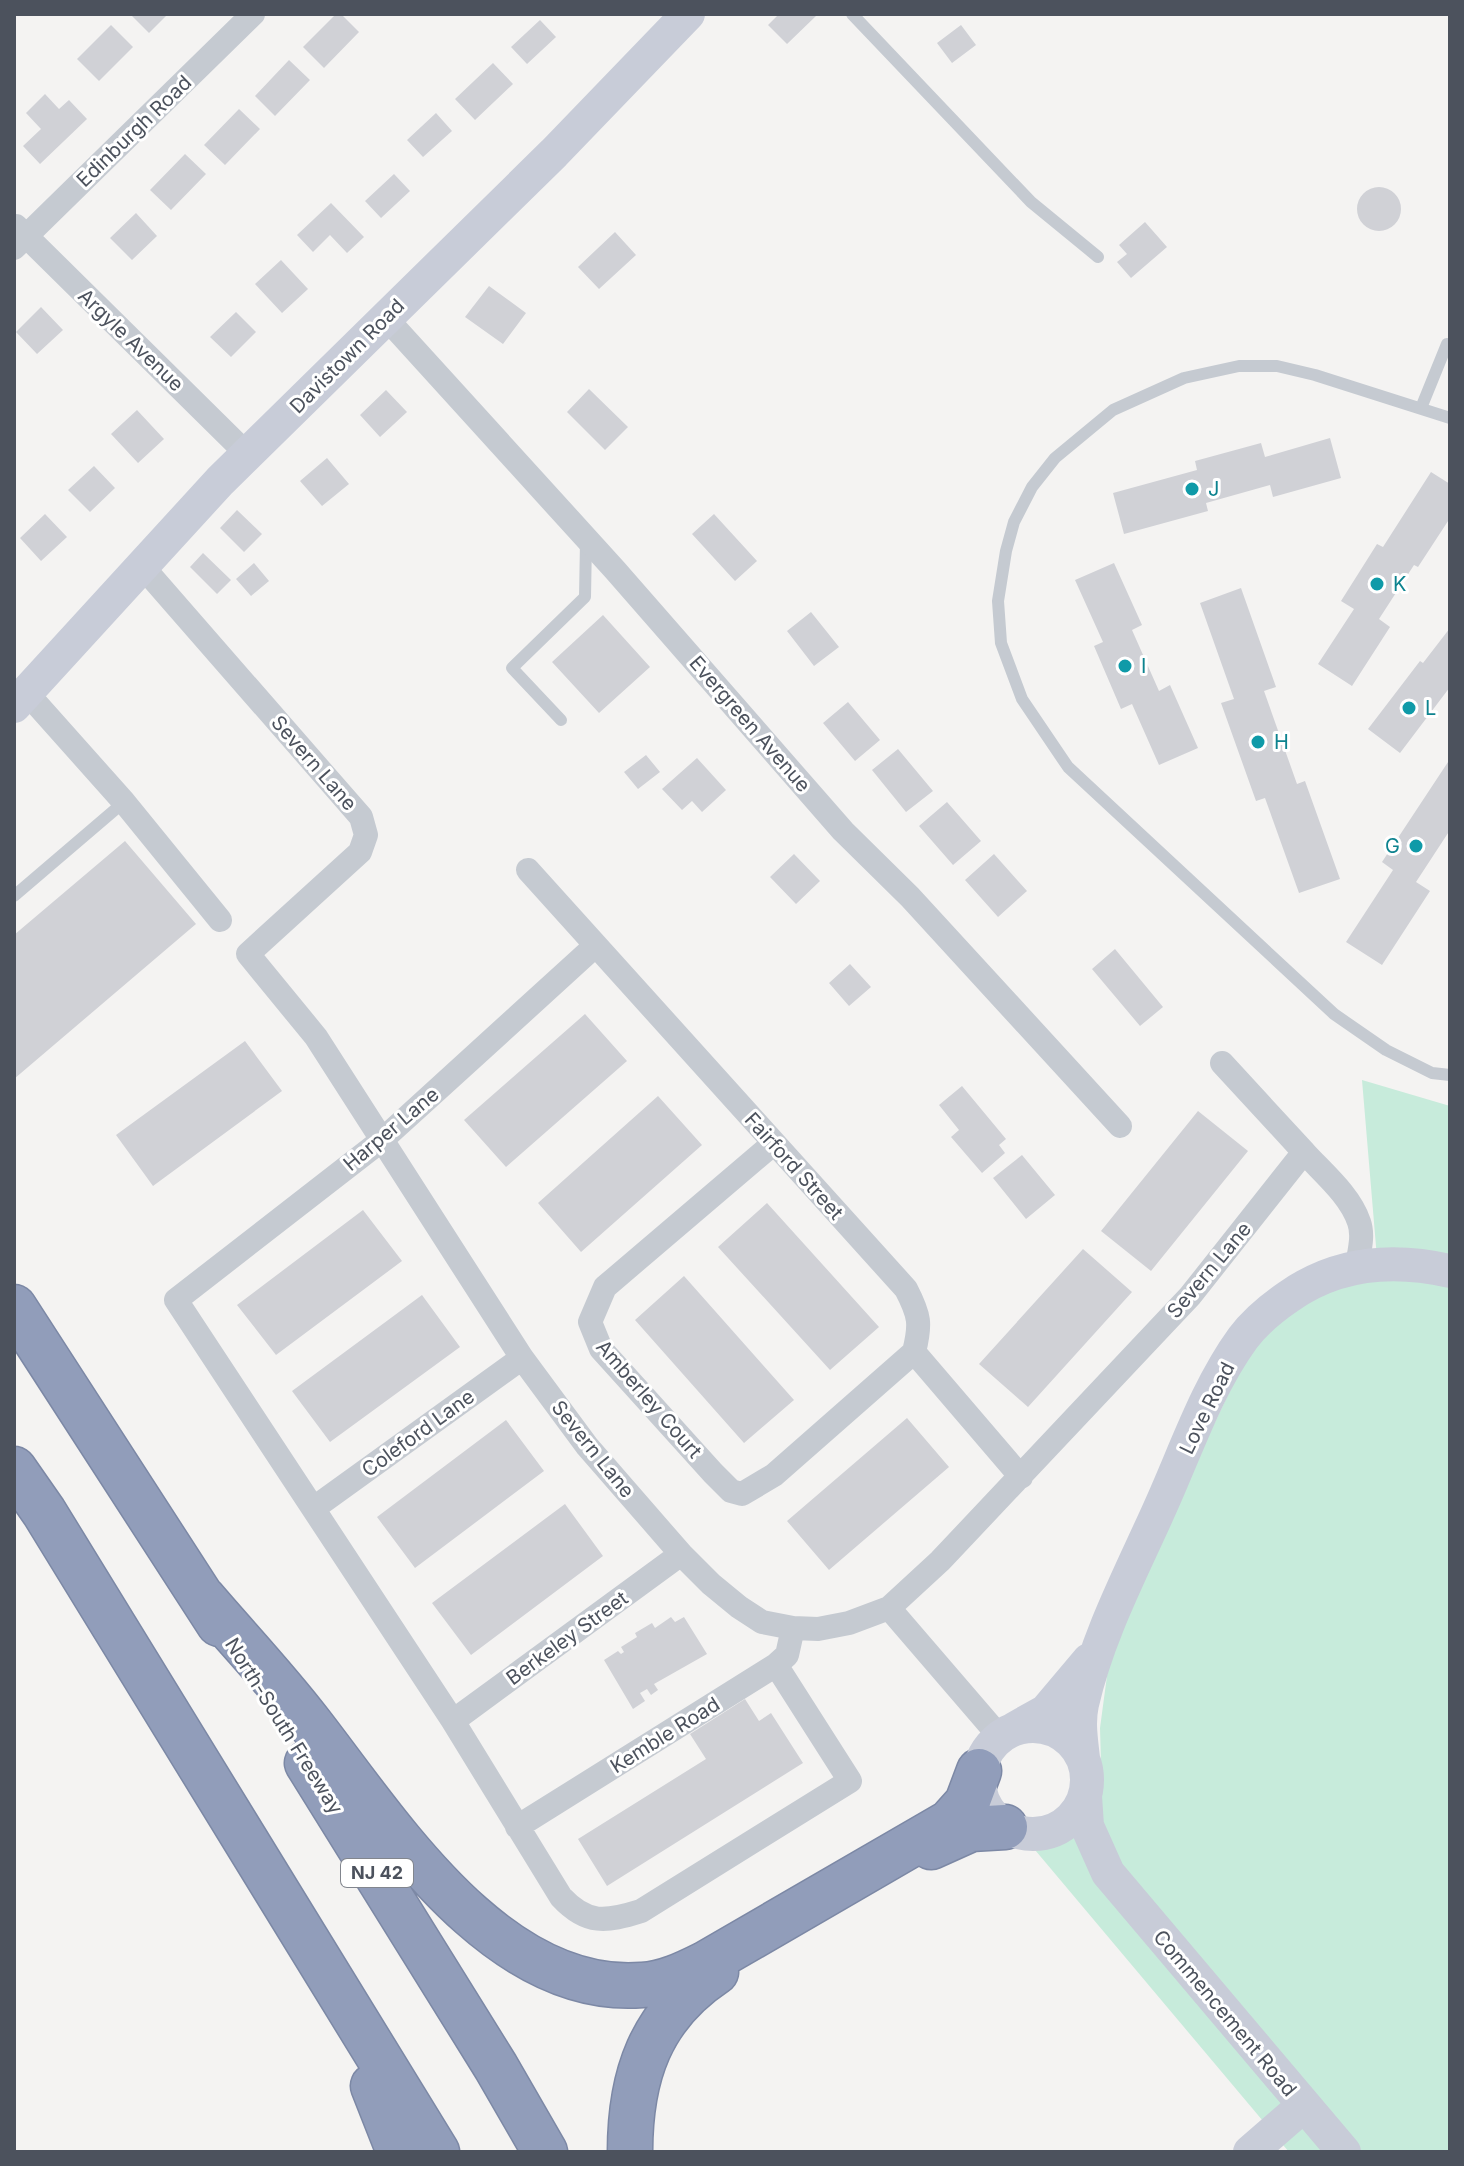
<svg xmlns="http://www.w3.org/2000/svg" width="1464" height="2166" font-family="Inter,sans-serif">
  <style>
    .green { fill: #c7ebdb }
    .building { fill: #d0d1d6 }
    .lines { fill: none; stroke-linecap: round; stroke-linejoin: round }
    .highway-casing { stroke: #7c88a5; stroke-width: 47 }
    .lane { stroke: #c5cad1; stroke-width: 12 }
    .street { stroke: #c5cad1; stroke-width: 24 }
    .secondary { stroke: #c8ccd8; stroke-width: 34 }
    .highway { stroke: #919dba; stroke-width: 44 }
    .culture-dot { fill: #0f9aa8; stroke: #fff; stroke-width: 3 }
    .labels { text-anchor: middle; stroke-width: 6; stroke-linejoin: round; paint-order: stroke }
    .shield { fill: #fff; stroke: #82868e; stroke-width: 2 }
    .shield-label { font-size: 18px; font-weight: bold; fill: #4c525d }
    .street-label { font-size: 20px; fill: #4c525d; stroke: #fff }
    .culture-label { font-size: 20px; fill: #0d838f; stroke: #fff; text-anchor: start }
  </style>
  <rect width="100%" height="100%" fill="#f4f3f2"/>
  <path class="green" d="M1362,1080l88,26v1046h-161l-259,-308 72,-47 -2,-69 9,-67 48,-117 99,-208 43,-35 79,-31z"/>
  <path class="building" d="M130,14h38l-19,19z
    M336,14h5l18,18 -35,36 -21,-21z
    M779,14h35l2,2 -29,28 -19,-19z
    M540,20l16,17 -29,27 -16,-17z
    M111,25l22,22 -34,34 -22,-22z
    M961,25l15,20 -24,18 -15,-20z
    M289,60l21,20 -35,36 -20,-20z
    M493,63l20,21 -38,36 -20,-21z
    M45,94l14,15 10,-9 18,19 -47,45 -17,-18 18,-17 -15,-16z
    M239,109l21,20 -35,36 -21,-20z
    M436,113l16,18 -29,26 -16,-17z
    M185,154l21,20 -35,36 -21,-20z
    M394,174l16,17 -29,27 -16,-17z
    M1357 209a22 22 0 1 1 44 0a22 22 0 1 1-44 0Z
    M331,203l33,34 -17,16 -17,-18 -17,17 -16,-17z
    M136,213l21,23 -25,24 -22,-22z
    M1145,222l22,25 -36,31 -14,-16 10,-8 -8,-9z
    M615,232l21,23 -37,34 -21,-22z
    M281,260l27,29 -26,24 -27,-29z
    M489,286l37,27 -23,31 -38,-27z
    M41,307l22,23 -26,24 -21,-22z
    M236,312l20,20 -25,25 -21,-20z
    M589,389l39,38 -23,23 -38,-38z
    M386,390l21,22 -27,25 -20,-22z
    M137,410l27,29 -26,24 -27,-29z
    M1330,438l11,40 -68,19 -3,-12 -64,18 2,8 -84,23 -11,-41 84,-23 -2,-9 66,-18 4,14z
    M327,458l22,26 -27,22 -22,-25z
    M94,466l21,22 -25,24 -22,-22z
    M1431,472l19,12v34l-32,49 -4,-2 -35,54 11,8 -38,59 -34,-22 36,-55 -13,-8 36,-57 6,3z
    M237,510l25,24 -18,18 -24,-24z
    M45,514l22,23 -26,24 -21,-23z
    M714,514l43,47 -22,20 -43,-47z
    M203,553l28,27 -14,14 -27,-27z
    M254,563l15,18 -18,15 -15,-17z
    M1114,563l28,62 -10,5 27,61 11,-6 28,63 -39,17 -27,-61 -11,5 -27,-63 9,-4 -28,-62z
    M1241,588l35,99 -12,4 33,93 8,-3 35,98 -41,14 -34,-95 -9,3 -35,-98 13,-4 -34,-96z
    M811,612l28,35 -25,19 -27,-35z
    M603,615l47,52 -51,46 -47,-51z
    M1450,628v59l-50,66 -32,-24 52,-68 3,2z
    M848,702l32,38 -25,21 -32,-38z
    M898,749l35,42 -27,21 -34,-42z
    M646,755l14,17 -22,17 -14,-17z
    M697,758l29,32 -24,22 -10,-11 -10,9 -20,-21z
    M1450,759v71l-34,52 14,9 -48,74 -36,-23 47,-72 -11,-8z
    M947,802l34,39 -28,24 -34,-39z
    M125,841l71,83 -182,155v-144z
    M794,854l26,27 -24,23 -26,-27z
    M994,854l33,37 -29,26 -33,-37z
    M1115,949l48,58 -23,19 -48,-57z
    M850,964l21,23 -22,19 -20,-23z
    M585,1014l42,47 -121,106 -42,-47z
    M245,1041l37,50 -129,95 -37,-51z
    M962,1086l44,53 -7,6 6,8 -23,20 -31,-36 8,-7 -20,-25z
    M658,1096l44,49 -121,107 -43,-49z
    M1198,1111l50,40 -97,120 -50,-40z
    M1022,1155l33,40 -29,24 -33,-41z
    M767,1203l112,124 -49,43 -112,-123z
    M363,1210l39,51 -126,94 -39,-50z
    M1083,1249l49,43 -104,115 -49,-43z
    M684,1276l110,124 -50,43 -109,-123z
    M422,1295l38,52 -130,95 -38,-51z
    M907,1418l42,49 -120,103 -42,-49z
    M506,1420l38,51 -129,97 -38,-51z
    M565,1504l38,52 -132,99 -39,-52z
    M671,1617l4,5 9,-5 23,37 -53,30 4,6 -7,5 -4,-6 -7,4 5,8 -12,8 -29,-49 14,-9 3,3 3,-2 -3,-5 16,-10 -2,-4 17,-10 3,5z
    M745,1699l14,22 12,-8 32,50 -196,123 -29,-47 128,-80 -16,-25z"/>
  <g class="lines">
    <g class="highway-casing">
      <path id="highway" d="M14,1307l205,317
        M14,1469l30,43 393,640
        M203,1598c35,41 73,81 106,124 78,100 187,275 333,263 22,-1 43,-11 63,-21l245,-142 17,-19 12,-32
        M307,1763l189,304 49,85
        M931,1847l40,-18 34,-2
        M373,2086l26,66
        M630,2152c0,-76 20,-136 86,-180"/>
    </g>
    <path class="lane" d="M852,14l179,188 67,55
      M1421,408l26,-64 3,1
      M1450,418l-135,-43 -38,-9h-38l-55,12 -71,32 -58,48 -23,29 -18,35 -8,29 -8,50 3,42 21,56 46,68 266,247 52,36 46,23 18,2
      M561,720l-49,-52 73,-71 1,-55
      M14,896l110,-94"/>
    <path class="street" d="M16,226l231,228
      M14,248l239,-234
      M386,318l229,252 228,261 67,66 210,229
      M142,566l219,251 5,18 -6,17 -112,102 68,83 206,321 65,88 94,108 30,30 28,23 23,15 31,6 25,1 31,-6 40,-15 51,-47 250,-265 114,-144c19,21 46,43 55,70 5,14 0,30 -2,44
      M26,692l98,110 96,118
      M528,870l378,419c14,27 15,35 8,63l107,125
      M595,946l-213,194 -206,160 277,421 108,176c26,28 45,25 80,14l209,-130 -74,-116
      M1222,1063l82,89
      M774,1143l-169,144 -15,35 11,27 112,124 18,18 11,3 32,-19 140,-123
      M314,1508l208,-150
      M889,1608l111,129
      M453,1721l228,-167
      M517,1827l259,-162 11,-10 6,-27"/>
    <path class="secondary" d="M14,706l206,-225 334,-328 134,-139
      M979 1780a54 54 0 1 1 108 0a54 54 0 1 1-108 0Z
      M1014,1729l32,-18 43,-51
      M1083,1758c-2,-18 -5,-36 -1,-54 16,-71 52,-137 81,-203 24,-54 45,-115 80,-163 12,-16 29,-30 45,-41 49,-35 105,-39 162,-26
      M1085,1796l2,30 21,47 236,279
      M1250,2152l53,-46"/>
    <use href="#highway" class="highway"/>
  </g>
  <g class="culture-dot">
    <circle cx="1192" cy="489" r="8"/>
    <circle cx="1377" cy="584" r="8"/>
    <circle cx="1125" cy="666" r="8"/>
    <circle cx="1409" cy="708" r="8"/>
    <circle cx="1258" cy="742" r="8"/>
    <circle cx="1416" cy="846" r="8"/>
  </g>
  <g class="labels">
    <rect class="shield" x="341" y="1859" width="72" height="28" rx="6"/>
    <g class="shield-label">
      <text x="377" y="1879">NJ 42</text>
    </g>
    <g class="street-label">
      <text transform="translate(134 131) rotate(-44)" y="7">Edinburgh Road</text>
      <text transform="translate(131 340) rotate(44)" y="7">Argyle Avenue</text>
      <text transform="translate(347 356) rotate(-45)" y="7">Davistown Road</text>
      <text transform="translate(750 724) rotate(49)" y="7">Evergreen Avenue</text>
      <text transform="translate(314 763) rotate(49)" y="7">Severn Lane</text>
      <text transform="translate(391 1129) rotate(-40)" y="7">Harper Lane</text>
      <text transform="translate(794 1166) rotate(48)" y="7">Fairford Street</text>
      <text transform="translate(1209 1270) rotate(-50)" y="7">Severn Lane</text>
      <text transform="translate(649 1399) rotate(49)" y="7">Amberley Court</text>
      <text transform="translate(1207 1408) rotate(-64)" y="7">Love Road</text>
      <text transform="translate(418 1433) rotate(-36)" y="7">Coleford Lane</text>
      <text transform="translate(593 1449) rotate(51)" y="7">Severn Lane</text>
      <text transform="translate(567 1638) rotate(-36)" y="7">Berkeley Street</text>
      <text transform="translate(284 1726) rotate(58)" y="7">North-South Freeway</text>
      <text transform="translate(665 1735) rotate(-32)" y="7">Kemble Road</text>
      <text transform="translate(1225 2013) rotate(50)" y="7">Commencement Road</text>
    </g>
    <g class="culture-label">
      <text x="1208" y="496">J</text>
      <text x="1393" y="591">K</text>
      <text x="1141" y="673">I</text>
      <text x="1425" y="715">L</text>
      <text x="1274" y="749">H</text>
      <text x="1400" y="853" text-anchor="end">G</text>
    </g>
  </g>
  <rect width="1464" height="2166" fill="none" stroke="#4c525d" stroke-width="32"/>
</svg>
